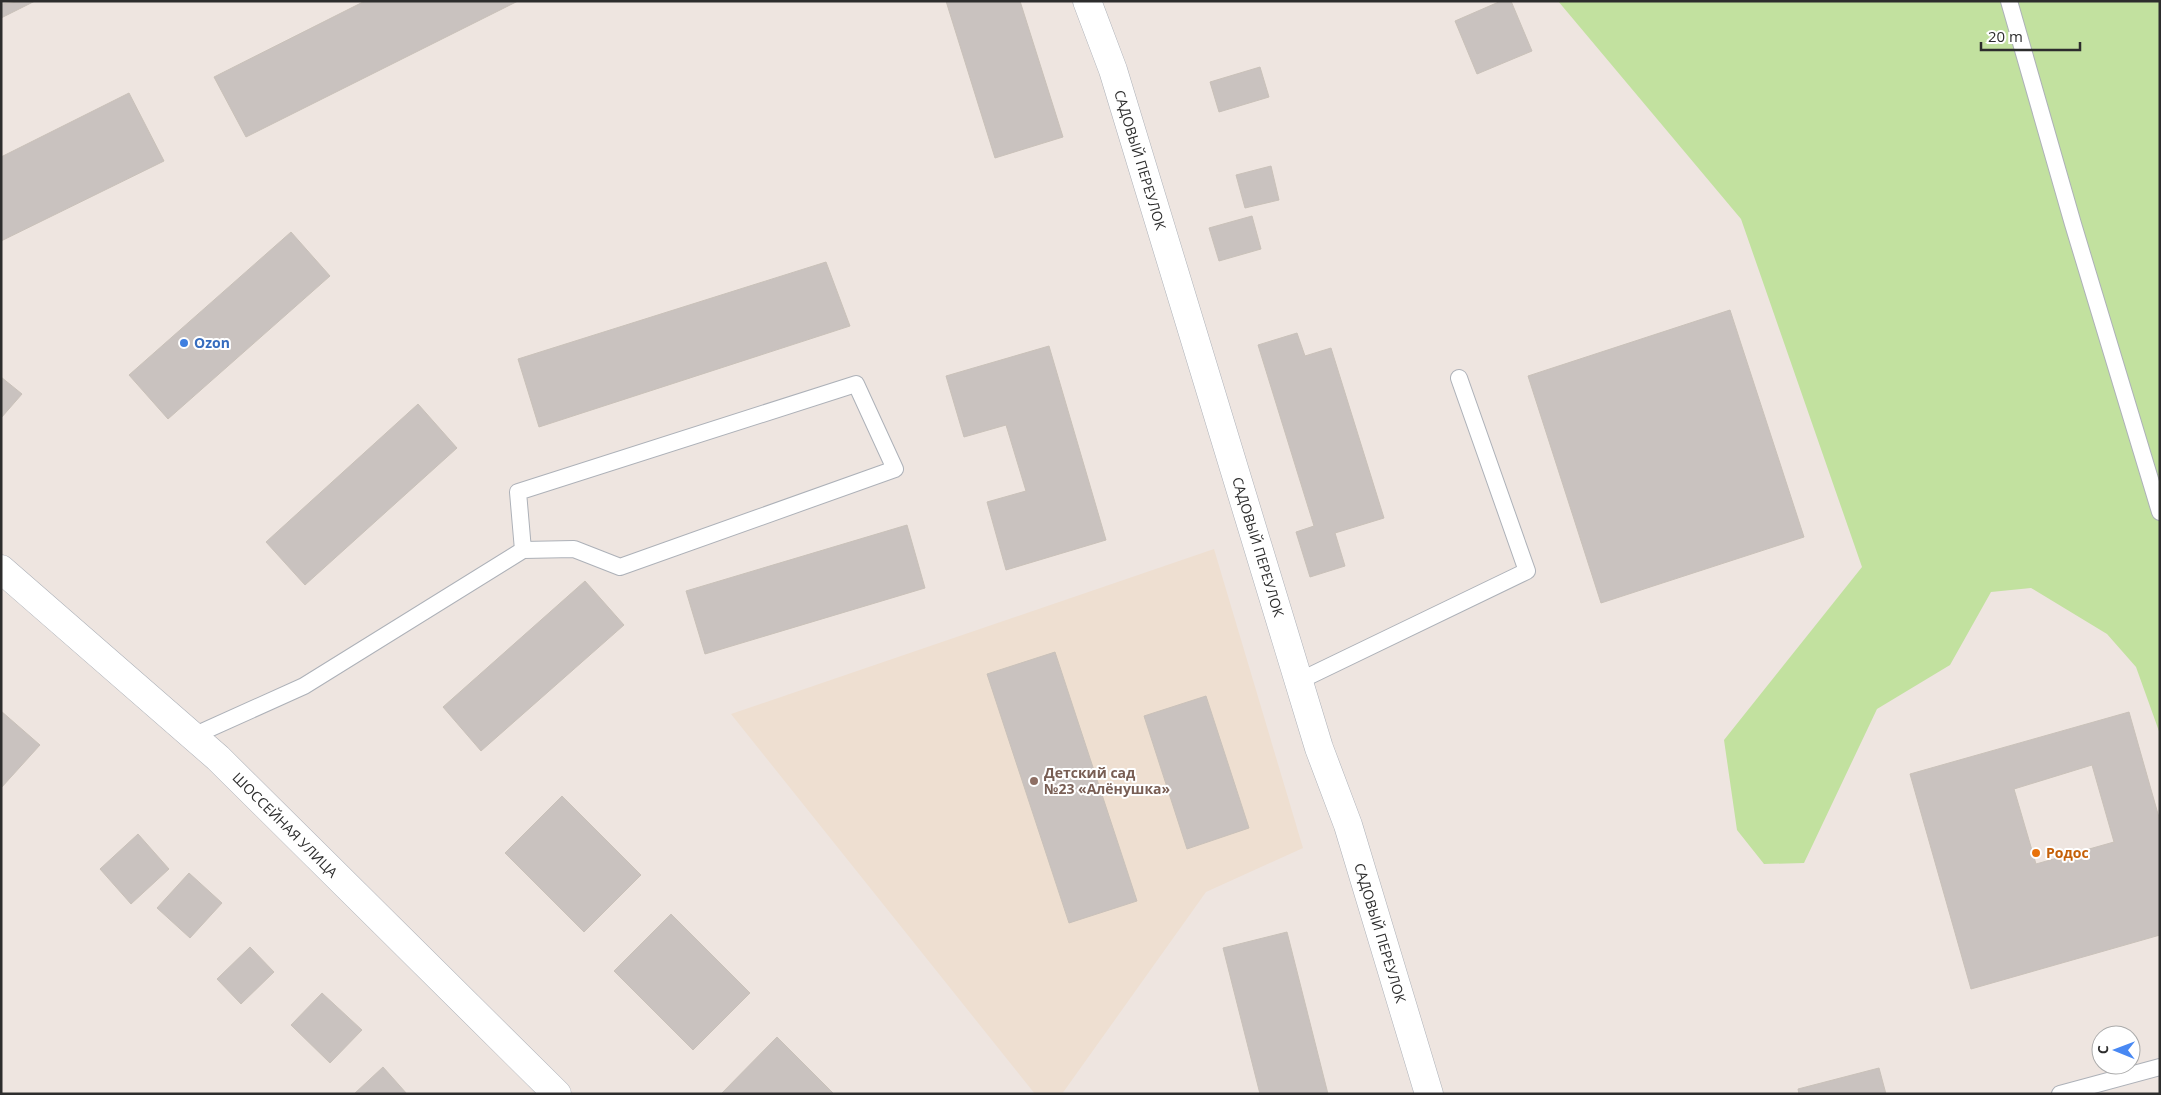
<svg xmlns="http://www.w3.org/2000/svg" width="2161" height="1095" font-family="'Open Sans',sans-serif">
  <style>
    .education { fill: #eedfd1 }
    .green { fill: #c2e19f }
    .building { fill: #c9c2bf; stroke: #c9c1b9; fill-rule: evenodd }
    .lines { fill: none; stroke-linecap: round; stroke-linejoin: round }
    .service-casing { stroke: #adb1b8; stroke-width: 18 }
    .minor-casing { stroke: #adb1b8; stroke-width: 29 }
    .secondary-casing { stroke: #adb1b8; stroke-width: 29 }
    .service { stroke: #fff; stroke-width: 16 }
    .minor { stroke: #fff; stroke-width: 28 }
    .secondary { stroke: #fff; stroke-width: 28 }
    .shop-dot { fill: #3f7fe0; stroke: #fff; stroke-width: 2 }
    .education-dot { fill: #8d6e63; stroke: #fff; stroke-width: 2 }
    .food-dot { fill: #e8710a; stroke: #fff; stroke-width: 2 }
    .labels { text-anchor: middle; stroke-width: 4; stroke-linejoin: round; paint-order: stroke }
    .street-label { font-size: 14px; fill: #2d2d2d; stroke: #fff }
    .shop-label { font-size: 14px; font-weight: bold; fill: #366cbe; stroke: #fff; text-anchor: start }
    .education-label { font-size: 14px; font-weight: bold; fill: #785e54; stroke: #fff; text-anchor: start }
    .food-label { font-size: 14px; font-weight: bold; fill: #c56008; stroke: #fff; text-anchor: start }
  </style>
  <rect width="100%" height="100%" fill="#eee5e0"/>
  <path class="education" d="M1214,549l89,299 -97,44 -144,202h-27l-304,-380z"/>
  <path class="green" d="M1558,1h602v733l-24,-67 -29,-33 -76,-46 -40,4 -41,73 -73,44 -73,154 -40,1 -27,-34 -13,-90 138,-173 -121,-348z"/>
  <path class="building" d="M28,1h7l-34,17v-14z
    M365,1h153l-272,136 -32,-60z
    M946,1h74l43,136 -68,21z
    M1501,1h10l21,50 -55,23 -22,-53z
    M1260,67l9,30 -50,15 -9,-30z
    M129,93l35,68 -163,80v-84z
    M1271,166l8,34 -34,8 -9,-33z
    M1252,216l9,33 -42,12 -10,-33z
    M291,232l39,44 -162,143 -39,-44z
    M826,262l24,64 -311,101 -21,-68z
    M1730,310l74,227 -203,66 -73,-227z
    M1297,333l8,23 26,-8 53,170 -49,15 10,33 -35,11 -14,-45 18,-6 -56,-181z
    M1049,346l57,194 -100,30 -19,-68 39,-11 -20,-66 -42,12 -18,-61z
    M1,377l21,17 -21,24z
    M418,404l39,44 -152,137 -39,-43z
    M907,525l18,63 -220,66 -19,-63z
    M585,581l39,44 -143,126 -38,-44z
    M1055,652l82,249 -68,22 -82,-249z
    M1206,696l43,132 -62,21 -43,-133z
    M1,711l39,34 -39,43z
    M2129,712l31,109v114l-189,54 -61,-215zM2092,765l22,77 -78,22 -22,-75z
    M562,796l79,79 -57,57 -79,-79z
    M138,834l31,35 -38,35 -31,-35z
    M189,873l33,30 -32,35 -33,-30z
    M671,914l79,79 -57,57 -79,-79z
    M1287,932l41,162h-68l-37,-146z
    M250,947l24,25 -33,32 -24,-25z
    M322,993l40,37 -32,33 -39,-38z
    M777,1037l57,57h-113z
    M383,1067l24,27h-53z
    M1879,1068l7,26h-87l-1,-5z"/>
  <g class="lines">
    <g class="service-casing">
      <path id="service" d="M2009,1l64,223 87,288
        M1299,681l228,-110 -68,-193
        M193,736l111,-50 219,-136 -5,-58 338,-108 39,85 -275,98 -46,-18 -51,1
        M2060,1094l100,-27"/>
    </g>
    <g class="minor-casing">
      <path id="minor" d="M1087,1l26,69 206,678 29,77 81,269"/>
    </g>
    <g class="secondary-casing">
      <path id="secondary" d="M1,569l217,189 339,336"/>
    </g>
    <use href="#service" class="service"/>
    <use href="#minor" class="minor"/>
    <use href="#secondary" class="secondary"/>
  </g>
  <circle class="shop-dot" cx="184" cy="343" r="5"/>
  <circle class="education-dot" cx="1034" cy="781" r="5"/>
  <circle class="food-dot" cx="2036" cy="853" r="5"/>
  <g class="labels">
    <g class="street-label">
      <text transform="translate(1140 160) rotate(73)" y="5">САДОВЫЙ ПЕРЕУЛОК</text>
      <text transform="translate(1258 547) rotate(73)" y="5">САДОВЫЙ ПЕРЕУЛОК</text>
      <text transform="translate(285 825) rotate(45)" y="5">ШОССЕЙНАЯ УЛИЦА</text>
      <text transform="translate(1380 933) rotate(73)" y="5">САДОВЫЙ ПЕРЕУЛОК</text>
    </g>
    <g class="shop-label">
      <text x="194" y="348">Ozon</text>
    </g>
    <g class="education-label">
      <text x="1044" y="778">Детский сад<tspan x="1044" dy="16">№23 «Алёнушка»</tspan></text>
    </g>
    <g class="food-label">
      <text x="2046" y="858">Родос</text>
    </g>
  </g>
  <rect width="2161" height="1095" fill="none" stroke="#2d2d2d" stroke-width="5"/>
  <g transform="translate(2116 1050) rotate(271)"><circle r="24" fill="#ffffff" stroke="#ababab"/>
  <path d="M0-4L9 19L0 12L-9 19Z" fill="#4888f3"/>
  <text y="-8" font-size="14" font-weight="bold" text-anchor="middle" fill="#2d2d2d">С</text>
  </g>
  <path d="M1981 42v8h99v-8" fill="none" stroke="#2d2d2d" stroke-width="2.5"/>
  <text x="1988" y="42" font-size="15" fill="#2d2d2d" stroke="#ffffff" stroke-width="4" paint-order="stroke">20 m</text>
</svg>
